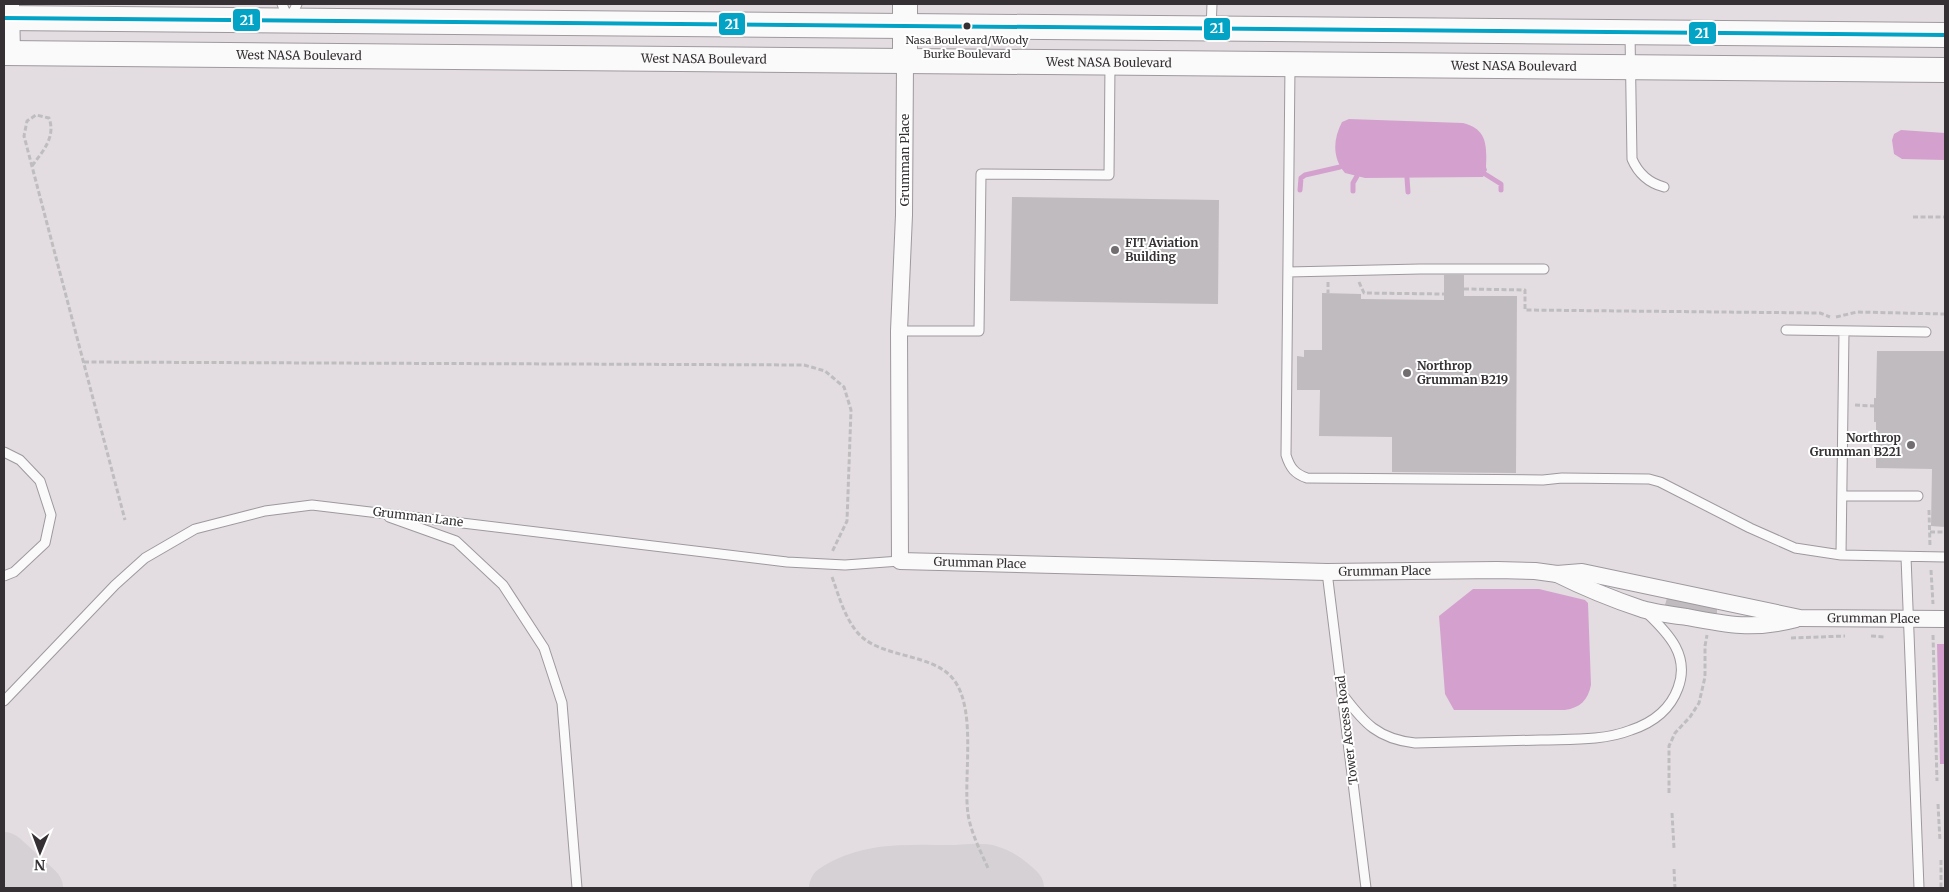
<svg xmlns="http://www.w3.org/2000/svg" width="1949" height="892" font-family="Merriweather,serif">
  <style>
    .water { fill: #d4a1ce }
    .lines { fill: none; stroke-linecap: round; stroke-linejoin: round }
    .stream { stroke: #d4a1ce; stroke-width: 5 }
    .taxiway { stroke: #d5d1d4; stroke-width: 46 }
    .building { fill: #c0bbbf }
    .lane-casing { stroke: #9d999d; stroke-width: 11 }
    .street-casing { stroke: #9d999d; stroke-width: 18 }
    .secondary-casing { stroke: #9d999d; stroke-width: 26 }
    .path { stroke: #bfbebf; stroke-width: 3; stroke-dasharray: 5 2.5; stroke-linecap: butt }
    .lane { stroke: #fbfafb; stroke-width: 9 }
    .street { stroke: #fbfafb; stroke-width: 16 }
    .secondary { stroke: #fbfafb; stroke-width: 24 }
    .bus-1-casing { stroke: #fff; stroke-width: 8 }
    .bus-1 { stroke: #03a3c6; stroke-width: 4 }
    .bus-dot { fill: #343033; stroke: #fff; stroke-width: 2 }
    .poi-dot { fill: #716d70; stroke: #fff; stroke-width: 2 }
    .labels { text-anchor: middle; stroke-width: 4; stroke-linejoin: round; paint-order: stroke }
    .bus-label { font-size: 11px; fill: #343033; stroke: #fff }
    .street-label { font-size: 12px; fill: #343033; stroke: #fff }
    .poi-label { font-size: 12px; font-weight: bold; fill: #343033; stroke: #fff; text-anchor: start }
    .line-badge { stroke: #fff; stroke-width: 2 }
    .badge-label { font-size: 14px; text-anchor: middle; font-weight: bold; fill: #fff }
  </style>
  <rect width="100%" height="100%" fill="#e3dde2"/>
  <path class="water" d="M1349,119l114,4c24,6 24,22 23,44l1,3 -4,7 -118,1 -20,-5c-13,-15 -12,-34 -3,-51z
    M1901,130l44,3v27l-43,-1 -8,-5 -2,-14 2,-6z
    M1473,589h66l46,11 3,3 3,82c-3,15 -11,23 -26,25h-111l-9,-16 -6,-78z
    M1937,644h8v120h-5z"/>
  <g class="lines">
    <path class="stream" d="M1485,174l16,10v6
      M1407,178l1,14
      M1300,190l1,-12 4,-3 35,-8
      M1353,191v-8l4,-7"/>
    <path class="taxiway" d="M4,855l36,33
      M832,888c36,-24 78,-20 119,-20 12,0 27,-3 38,0 14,4 22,11 32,20"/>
  </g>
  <path class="building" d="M1012,197l207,3 -1,104 -208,-3z
    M1444,275h20v21h53l-1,177 -124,-1v-35l-73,-1 1,-46h-23v-34l7,1v-7h18v-57l39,1v5l83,1z
    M1877,351h68v176l-14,-1 1,-57 -56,-1v-46h-2v-24h2z
    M1667,598l50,10v5l-2,3 -47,-8 -3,-3z"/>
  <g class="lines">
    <g class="lane-casing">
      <path id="lane" d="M282,4l7,17 8,-17
        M1211,29l1,-25
        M1630,34l2,125c6,14 17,24 32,28
        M1290,66l-4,389c4,13 9,19 21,23l236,2 19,-2 87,1 11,3 90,46 45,20 46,7 104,2
        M1288,272l132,-3h124
        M1786,330l140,2
        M899,331h80l2,-157 128,1 1,-111
        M4,452l16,8 20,21 11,34 -6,28 -31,29 -10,4
        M1842,496h76
        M389,517l67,24 47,44 41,63 18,55 15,185
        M1841,555l3,-224
        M1906,557l13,331
        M1327,572l39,316
        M1343,695c21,28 35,44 72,48 42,-1 84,-2 126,-3 30,-1 62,1 90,-10 21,-7 39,-20 47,-42 12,-32 -9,-54 -31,-75
        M4,701l111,-116 30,-27 50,-29 70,-18 47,-6 475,57 58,3 55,-4"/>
    </g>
    <g class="street-casing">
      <g id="street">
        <path d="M11,4l1,50"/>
        <path id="s1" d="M905,62l-1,153 -5,116 1,230 427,11 170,-2 38,1 22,3 25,-2 218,46 145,1"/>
        <path d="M1557,574c28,14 55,25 85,35 14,4 30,6 45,8 41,8 67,13 109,2"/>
      </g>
    </g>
    <g class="secondary-casing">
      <g id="secondary">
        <path d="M4,18l1941,17"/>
        <path id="s2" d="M4,53l1941,17"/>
        <path d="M905,62v-58"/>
      </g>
    </g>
    <path class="path" d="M32,166c11,-15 24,-29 17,-48l-13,-3 -9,6 -3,15 101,384
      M1913,217h32
      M1328,282v11
      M1359,282l5,11 80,1
      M1464,289l61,1v20l295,3 10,4
      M1836,317l21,-5 88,2
      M84,362l720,3 21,6 19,16 7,23 -4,111 -15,31
      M1855,405l19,1
      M1929,510l1,36
      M1930,532h15
      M1931,570l2,34
      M832,577c7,19 12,39 25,55 22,27 76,20 97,48 23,31 9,97 14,134 3,19 12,36 20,54
      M1933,635l4,146
      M1871,636l14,1
      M1791,638l54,-2
      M1669,793v-47l6,-13 15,-16 9,-14 6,-26v-31l2,-11
      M1938,804l2,37
      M1672,813l2,35
      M1941,860v28
      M1674,869l1,19"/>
    <use href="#lane" class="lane"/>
    <use href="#street" class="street"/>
    <use href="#secondary" class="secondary"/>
    <g class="bus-1-casing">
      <path id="bus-1" d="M4,18l1941,17"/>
    </g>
    <use href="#bus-1" class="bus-1"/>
  </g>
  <circle class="bus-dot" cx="967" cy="26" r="4.5"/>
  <g class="poi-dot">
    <circle cx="1115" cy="250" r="5"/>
    <circle cx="1407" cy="373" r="5"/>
    <circle cx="1911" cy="445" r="5"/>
  </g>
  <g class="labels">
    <g class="bus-label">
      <text x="967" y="44">Nasa Boulevard/Woody<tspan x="967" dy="14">Burke Boulevard</tspan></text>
    </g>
    <g class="street-label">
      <text dy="4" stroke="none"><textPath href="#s2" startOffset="295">West NASA Boulevard</textPath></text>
      <text dy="4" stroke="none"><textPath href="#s2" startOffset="700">West NASA Boulevard</textPath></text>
      <text dy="4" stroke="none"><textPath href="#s2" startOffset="1105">West NASA Boulevard</textPath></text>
      <text dy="4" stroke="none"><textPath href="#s2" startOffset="1510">West NASA Boulevard</textPath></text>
      <text transform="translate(905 160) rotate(-90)" y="4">Grumman Place</text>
      <text transform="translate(418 517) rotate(7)" y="4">Grumman Lane</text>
      <text dy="4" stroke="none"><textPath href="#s1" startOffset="579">Grumman Place</textPath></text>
      <text dy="4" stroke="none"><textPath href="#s1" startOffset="984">Grumman Place</textPath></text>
      <text dy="4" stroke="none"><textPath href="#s1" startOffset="1478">Grumman Place</textPath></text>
      <text transform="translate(1347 730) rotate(-97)" y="4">Tower Access Road</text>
    </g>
    <g class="poi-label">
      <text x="1125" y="247">FIT Aviation<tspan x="1125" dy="14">Building</tspan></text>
      <text x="1417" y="370">Northrop<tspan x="1417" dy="14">Grumman B219</tspan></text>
      <text x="1901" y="442" text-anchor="end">Northrop<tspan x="1901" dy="14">Grumman B221</tspan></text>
    </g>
  </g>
  <g class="line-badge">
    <rect x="232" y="8" width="29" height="24" rx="5" fill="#03a3c6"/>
    <rect x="718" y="12" width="28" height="24" rx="5" fill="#03a3c6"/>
    <rect x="1203" y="17" width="28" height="24" rx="5" fill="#03a3c6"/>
    <rect x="1688" y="21" width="29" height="24" rx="5" fill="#03a3c6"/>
  </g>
  <g class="badge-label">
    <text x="247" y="25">21</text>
    <text x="732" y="29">21</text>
    <text x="1217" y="33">21</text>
    <text x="1702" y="38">21</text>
  </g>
  <rect width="1949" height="892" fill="none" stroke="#343033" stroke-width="10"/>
  <g transform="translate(40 852) rotate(181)" stroke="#ffffff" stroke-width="4" paint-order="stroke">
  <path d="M0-4L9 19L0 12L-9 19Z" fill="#343033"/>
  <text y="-8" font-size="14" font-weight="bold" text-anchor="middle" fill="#343033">N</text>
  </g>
</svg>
